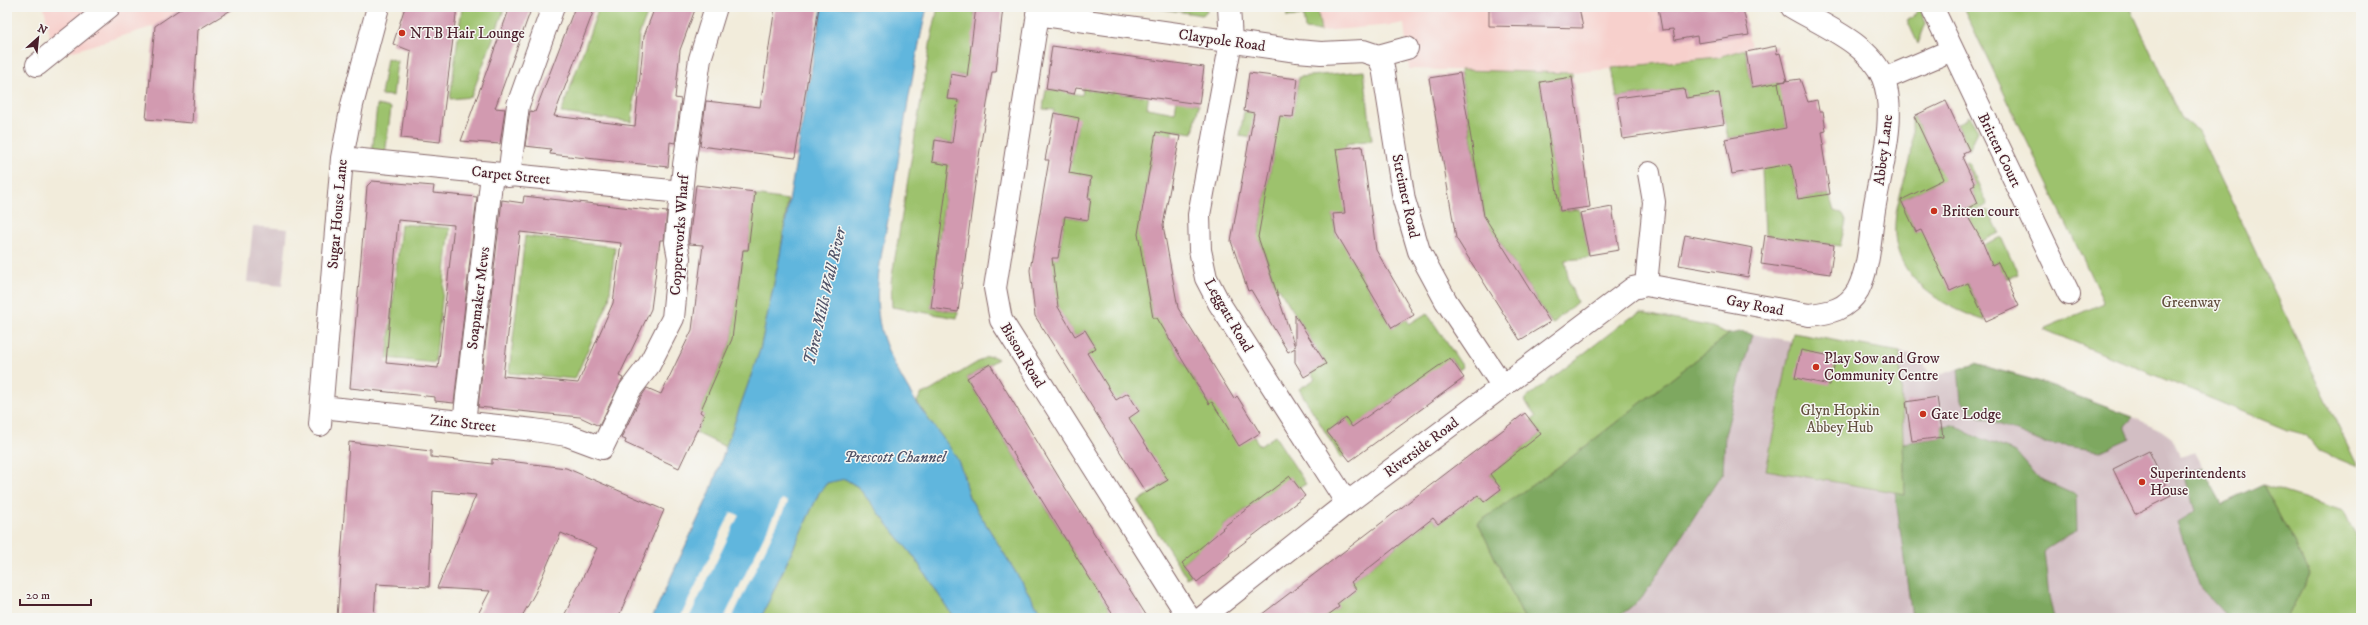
<svg xmlns="http://www.w3.org/2000/svg" width="2368" height="625" font-family="'IM FELL DW Pica',serif">
  <style>
    .built { fill: #f7d0cc }
    .industrial { fill: #d2bec3 }
    .green { fill: #9dc26d; stroke: #74704c }
    .forest { fill: #7ea860; stroke: #646446 }
    .water { fill: #60b6dd; stroke: #556a84 }
    .pier { fill: #f2ecdb }
    .building { fill: #d29ab0; fill-rule: evenodd }
    .lines { fill: none; stroke-linecap: round; stroke-linejoin: round }
    .minor-casing { stroke: #856769; stroke-width: 24 }
    .minor { stroke: #fff; stroke-width: 22 }
    .poi-dot { fill: #c8321e; stroke: #f6f6f2; stroke-width: 1.5 }
    .labels { text-anchor: middle; stroke-width: 3; stroke-linejoin: round; paint-order: stroke }
    .poi-label { font-size: 15px; fill: #4a1f2b; stroke: #f6f6f2; text-anchor: start }
    .street-label { font-size: 15px; fill: #4a1f2b; stroke: #f6f6f2 }
    .park-label { font-size: 15px; fill: #63503f; stroke: #f6f6f2 }
    .water-label { font-size: 16px; font-style: italic; fill: #525469; stroke: #f6f6f2 }
  </style>
  <rect width="100%" height="100%" fill="#f6f6f2"/>
  <filter id="ink" filterUnits="userSpaceOnUse"><feTurbulence type="fractalNoise" baseFrequency=".025" numOctaves="2"/><feDisplacementMap in="SourceGraphic" scale="8" xChannelSelector="R" yChannelSelector="G"/><feConvolveMatrix kernelMatrix="1 2 1 2 8 2 1 2 1" color-interpolation-filters="sRGB"/></filter>
  <filter id="wash" filterUnits="userSpaceOnUse"><feTurbulence type="fractalNoise" baseFrequency=".012" numOctaves="4" result="noise"/><feDisplacementMap in="SourceGraphic" scale="16" xChannelSelector="R" yChannelSelector="G"/><feGaussianBlur stdDeviation="0.9" result="paint"/><feColorMatrix in="noise" values="0 0 0 0 0 0 0 0 0 0 0 0 0 0 0 0 0 1.4 0 .05"/><feComposite in="paint" operator="in"/></filter>
  <g filter="url(#wash)">
    <rect width="100%" height="100%" fill="#f2ecdb"/>
    <path class="built" d="M44,7h139l-28,19 -101,31z
      M1317,7h416v3l10,-1 8,38 -33,10 -146,16 -163,-4 -5,-45 -83,7z"/>
    <path class="industrial" d="M253,226l35,3 -6,57 -35,-4z
      M1740,332l52,9 -26,129 138,24 -4,-142 15,3 6,3 10,19 45,-13 58,16 99,37 28,13 11,8 9,19 13,-5 28,52 41,-19 24,133h-763l-46,-95 90,-63 161,-126z"/>
    <path class="green" d="M462,7h43l-34,90 -21,2z
      M599,7h51l-11,28 -7,87 -71,-9z
      M938,7h37l-1,9 15,4 -6,58 -32,-4 -4,25 11,1 -6,43 -17,-3 -4,22 30,5 -12,3 -13,88 17,2 -15,5 -7,43 27,4 -1,6 -65,-11 -1,-25 40,-243z
      M1148,7h58l1,5 -5,3z
      M1286,7h31l4,24 -16,-2 -2,-14 -16,2z
      M1919,7l7,16 -8,21 -11,-24 6,-2z
      M1963,7h167l50,109 18,15 160,336 -39,-16 -13,-16 -19,-5 -244,-101 61,-26z
      M1745,49l7,38 27,-5 19,117 31,-5 5,17 8,2 4,8 -6,25 -75,-11 -3,-66 -7,-35 -27,4 -9,-45 -33,5 -2,-9 -16,2 -16,13 -2,-11 -33,5 -5,-30 106,-11z
      M387,58l10,3 -4,35 -12,-1z
      M1460,70l112,3v4l-32,6 20,128 19,-2 11,49 -25,2 4,23 8,19 -25,22 -61,-97 -15,9 10,-10z
      M1364,71l8,69 -26,4 -1,69 -12,2 3,21 29,-3 1,11 -18,10 44,74 15,-9 2,5 18,-11 36,54 -4,3 -9,-12 -36,43 -9,-12 -53,39 -7,-10 -17,14 17,23 -4,3 -42,-69 16,-10 -4,-6 15,-9 -47,-76 -22,12 17,-18 -14,-41 -21,7 20,-14 15,-86 -15,-9 -19,-3 4,-25 48,6 7,-40z
      M1085,79l4,1 -1,10 24,4 1,-11 9,1 -1,10 21,2 2,-9h6l-3,21 28,5 3,-22 10,11 11,2 -6,29 -21,-3v5l-17,-3 -16,103 14,83 20,-2 -8,16 44,72 17,-11 34,53 15,-10 31,48 -7,4 -9,-11 -68,50 11,16 -35,7 -16,13 9,12 -4,3 -49,-76 30,-22 -41,-62 12,-7 -11,-18 -12,7 -42,-39 22,-13 -11,-18 -10,6 -11,-19 -13,8 7,-15 -5,-43 -15,-11 20,2 7,-42 22,4 4,-21 -3,-1 3,-21 -39,-7 19,-6 7,-42 -25,-4 1,-8 -11,-1 3,-20 36,6z
      M377,105l14,3 -6,48 -13,-2z
      M1914,116l25,53 3,-2 5,11 -46,22 15,32 22,-10 48,99c-45,-15 -95,-43 -91,-98 1,-21 10,-42 15,-62 3,-14 2,-29 2,-43z
      M1969,116l9,15 -9,19 -12,-26 10,-5v-2z
      M1968,162l20,43 -42,19 -2,-5 34,-16 -7,-16 4,-2 -10,-22z
      M754,195l34,5 -8,55 -20,95 -34,97 -30,-14 8,-18 -4,-3 32,-73 11,-89h5z
      M1988,210l11,23 -17,8 -20,-19z
      M401,224l49,4 -15,135 -48,-5z
      M525,236l90,11 -6,54 -34,78 -66,-6z
      M2001,237l17,37 -12,5 -8,-17 -14,7 -1,-24z
      M1641,313l71,14 17,7 -161,126 -90,63 46,95h-221l29,-6 7,-5 -8,-11h16l9,-7 -5,-7 82,-64 5,6 17,-12 10,-34 19,24 17,-13 -11,-15 51,-40 -10,-13 5,-4 -12,-17 104,-81z
      M1793,333l107,19 5,142 -139,-24z
      M992,356l6,3 -31,19 23,37 21,-3 -17,11 44,71 16,-10 -11,19 72,115h-71l-75,-121 -4,-13 -1,-11 -47,-71 4,-8 9,-3 56,-34z
      M837,479h8l13,8 56,70 40,61h-193l58,-125 8,-10z
      M2263,485l81,26 17,37v70h-74l23,-45z"/>
    <path class="forest" d="M1740,332l12,2 -27,101 -2,37 -81,126 -25,20h-93l-46,-95 90,-63 161,-126z
      M1976,364l58,16 99,37 -8,9 5,12 -29,13 -57,-8 -71,-29 -12,-14 -3,-31z
      M1953,425l21,11 42,16 21,25 39,18 1,35 -33,21 5,45 5,22h-142l-17,-126 10,2 -2,-51 39,-6 -1,-11z
      M2202,467l20,37 41,-19 47,88 -23,45h-59l-30,-33 -21,-63 18,-11 -11,-37z"/>
    <path class="water" d="M822,7h105c-15,65 -25,131 -36,197 -7,40 -20,86 -10,126 6,25 29,65 45,86 10,14 22,27 30,41 8,14 8,26 13,40l75,121h-90l-40,-61 -56,-70 -13,-8 -18,4 -8,10 -58,125h-109l57,-123 51,-145 20,-95z"/>
    <path class="pier" d="M782,499l6,3 -56,116h-8z
      M731,512l8,3 -50,103h-9z"/>
    <g id="blocks">
      <path class="building" d="M183,7h53l-38,23 -6,93 -46,-4 9,-93z
        M405,7h52l-17,135 -39,-4 10,-87 -18,-7z
        M510,7h22l-37,101 10,1 -5,35 -39,-3z
        M575,7h20l-41,109 81,10 9,-90 11,-29h41l-16,43 -5,48 6,1 -6,44 -5,-1 -2,25 -118,-13 1,-5 -26,-3 5,-35 5,1z
        M775,7h44l-24,151 -95,-12 6,-45 54,6z
        M976,7h27l-7,65h-4l-15,97 -19,143 -27,-4 18,-143 -17,-3 3,-22 17,3 6,-43 -11,-1 4,-25 16,3z
        M1489,7h90l4,21 -94,-2z
        M1658,7h75v3l10,-1 6,26 -51,8 -1,-7 -22,4 -2,-11 -11,1z
        M1052,46l152,21 -5,37 -123,-17 -2,7 -28,-5z
        M1776,46l1,8 3,-1 7,28 -35,6 -6,-35z
        M1249,73l49,6 -5,38 -13,-1 -22,121 37,110v-32l31,49 -22,13 -9,-15v-14l-7,4 -37,-62 -3,1 -17,-50 23,-128 -10,-2z
        M1460,73l24,143 66,106 -30,18 -64,-102 -27,-160z
        M1572,77l18,130 -30,4 -20,-129z
        M1800,79l8,23 9,-2 2,11h4l3,20 -4,1 2,13h-2l8,49 -32,5 -7,-35 -59,10 -7,-35 61,-11 -8,-46z
        M1684,89l2,9 33,-5 5,31 -101,15 -6,-41z
        M1946,101l23,49 -6,3 1,3 -2,1 13,28 -4,2 7,16 -14,7 18,31 10,24 6,-3 21,44 -33,15 -18,-38 -18,8 -29,-61 -5,2 -15,-32 43,-21 -30,-63z
        M1054,113l25,5 -10,55 22,4 -3,21h3l-3,22 -23,-4 -7,42h-6l6,49 17,29 10,-6 11,18 -9,5 29,47 12,-7 11,18 -10,7 39,62 -22,13 -111,-177 -5,-46 19,-110h-4z
        M1156,132l24,4 -17,89 15,83 56,91 3,-3 23,37 -21,13 -27,-44 -3,2 -52,-86h-4l-15,-84z
        M1362,146l14,104 38,65 -22,13 -56,-95 -3,-19 12,-1 -9,-64z
        M372,181l62,5 -1,7 44,4 -23,206 -19,-2v-4l-85,-9 17,-202zM398,220l56,5 -16,143 -52,-5z
        M696,185l59,7 -7,58h-5l-11,89 -32,73 4,3 -25,53 -54,-25 1,-3 -5,-2 20,-41 6,-9 14,6 31,-64 11,-85 -14,-1v-3z
        M524,196l143,16 -3,28h-4l-9,69 -32,67 4,2 -24,48 -19,-9 -102,-10 24,-207 21,3zM520,232l101,11 -8,60 -35,80 -75,-7z
        M1612,207l7,43 -30,5 -9,-42z
        M1685,235l68,13 -5,29 -69,-12z
        M1765,235l69,10 -4,29 -69,-10z
        M1801,350l35,7 -6,28 -35,-7z
        M1450,358l14,20 -114,83 -23,-29 19,-14 6,9z
        M990,364l76,125 82,129h-33l-38,-60 -110,-180z
        M1937,397l6,40 -31,4 -6,-39z
        M1525,413l16,21 -51,40 11,15 -17,13 -6,-7 -40,29 -5,-6 -82,64 5,7 -19,15 2,3 -15,11h-67z
        M349,442l82,9v6l61,7v-5l74,9 98,42 -46,108h-55l34,-70 -36,-15 -26,60 -14,25h-45l14,-27 -53,-3 39,-93 -43,-4 -4,96 -53,-3 -2,34h-37z
        M2149,451l22,45 -36,18 -22,-45z
        M1290,476l15,20 -76,58 1,1 -33,27 -15,-19 41,-34 -1,-1z"/>
    </g>
  </g>
  <g filter="url(#ink)">
    <use href="#blocks" fill-opacity="0" stroke="#856769" stroke-width="1"/>
    <g class="lines">
      <g class="minor-casing">
        <path id="minor" d="M1039,7l-44,281 6,32 188,298
          M1229,7l2,34 -32,174 1,35 6,28 13,25 128,200
          M1932,7l137,287
          M1037,14l260,37 24,2 42,-2 15,5 29,-8
          M1378,56l5,11 21,133 15,51 27,50 56,84
          M37,65l72,-58
          M1884,79l68,-29
          M342,158l339,34
          M509,176l9,-71 35,-98
          M1646,285l8,-83 -5,-29
          M322,407l212,23 33,5 35,13 28,-58 19,-25 24,-47 6,-60 -3,-16 8,-77 16,-106 16,-52
          M464,423l28,-249
          M320,425l22,-267 10,-53 26,-98
          M1202,618l145,-115 286,-215 13,-3 163,30c20,-2 38,-5 49,-25 12,-24 12,-54 16,-80 6,-39 24,-94 9,-132 -13,-34 -61,-53 -91,-71"/>
      </g>
      <use href="#minor" class="minor"/>
    </g>
  </g>
  <g class="poi-dot">
    <circle cx="402" cy="33" r="4"/>
    <circle cx="1934" cy="211" r="4"/>
    <circle cx="1816" cy="367" r="4"/>
    <circle cx="1923" cy="414" r="4"/>
    <circle cx="2142" cy="482" r="4"/>
  </g>
  <g class="labels">
    <g class="poi-label">
      <text x="410" y="38">NTB Hair Lounge</text>
      <text x="1942" y="216">Britten court</text>
      <text x="1824" y="363">Play Sow and Grow<tspan x="1824" dy="17">Community Centre</tspan></text>
      <text x="1931" y="419">Gate Lodge</text>
      <text x="2150" y="478">Superintendents<tspan x="2150" dy="17">House</tspan></text>
    </g>
    <g class="street-label">
      <text transform="translate(1222 40) rotate(8)" y="5">Claypole Road</text>
      <text transform="translate(1883 150) rotate(-83)" y="5">Abbey Lane</text>
      <text transform="translate(2000 150) rotate(64)" y="5">Britten Court</text>
      <text transform="translate(511 175) rotate(6)" y="5">Carpet Street</text>
      <text transform="translate(1406 196) rotate(78)" y="5">Streimer Road</text>
      <text transform="translate(337 214) rotate(-85)" y="5">Sugar House Lane</text>
      <text transform="translate(679 235) rotate(-86)" y="5">Copperworks Wharf</text>
      <text transform="translate(478 298) rotate(-83)" y="5">Soapmaker Mews</text>
      <text transform="translate(1755 305) rotate(11)" y="5">Gay Road</text>
      <text transform="translate(1229 315) rotate(60)" y="5">Leggatt Road</text>
      <text transform="translate(1023 355) rotate(59)" y="5">Bisson Road</text>
      <text transform="translate(463 423) rotate(6)" y="5">Zinc Street</text>
      <text transform="translate(1421 447) rotate(-37)" y="5">Riverside Road</text>
    </g>
    <g class="park-label">
      <text x="2191" y="307">Greenway</text>
      <text x="1840" y="415">Glyn Hopkin<tspan x="1840" dy="17">Abbey Hub</tspan></text>
    </g>
    <g class="water-label">
      <text transform="translate(824 296) rotate(-77)" y="6">Three Mills Wall River</text>
      <text x="895" y="462">Prescott Channel</text>
    </g>
  </g>
  <rect width="2368" height="625" fill="none" stroke="#f6f6f2" stroke-width="24"/>
  <g transform="translate(38 38) rotate(27)" stroke="#f6f6f2" stroke-width="3" paint-order="stroke">
  <path d="M0-3L7 15L0 10L-7 15Z" fill="#4a1f2b"/>
  <text y="-6" font-size="11" font-weight="bold" text-anchor="middle" fill="#4a1f2b">N</text>
  </g>
  <path d="M20 599v6h71v-6" fill="none" stroke="#4a1f2b" stroke-width="2"/>
  <text x="26" y="599" font-size="12" fill="#4a1f2b" stroke="#f6f6f2" stroke-width="3" paint-order="stroke">20 m</text>
</svg>
